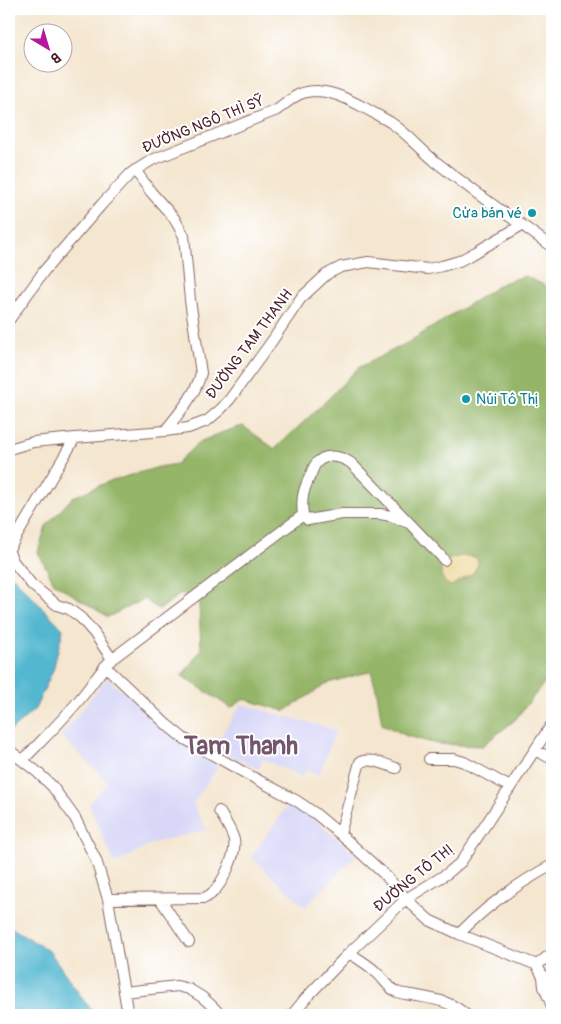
<svg xmlns="http://www.w3.org/2000/svg" width="561" height="1024" font-family="Pangolin,sans-serif">
  <style>
    .built { fill: #d8d7f8 }
    .forest { fill: #95b669; stroke: #706a4a; fill-rule: evenodd }
    .sand { fill: #eeda9e; stroke: #9c7c64 }
    .water { fill: #52b7d0; stroke: #4e6b7e }
    .lines { fill: none; stroke-linecap: round; stroke-linejoin: round }
    .minor-casing { stroke: #866564; stroke-width: 12 }
    .minor { stroke: #fff; stroke-width: 10 }
    .culture-dot { fill: #0f9aa8; stroke: #fff; stroke-width: 2 }
    .labels { text-anchor: middle; stroke-width: 4; stroke-linejoin: round; paint-order: stroke }
    .street-label { font-size: 15px; fill: #4a1f2b; stroke: #fff }
    .culture-label { font-size: 15px; fill: #0d838f; stroke: #fff; text-anchor: end }
    .town-label { font-size: 25px; font-weight: bold; fill: #73556c; stroke: #fff }
  </style>
  <rect width="100%" height="100%" fill="#fff"/>
  <filter id="ink" filterUnits="userSpaceOnUse"><feTurbulence type="fractalNoise" baseFrequency=".02" numOctaves="2"/><feDisplacementMap in="SourceGraphic" scale="10" xChannelSelector="R" yChannelSelector="G"/><feConvolveMatrix kernelMatrix="1 2 1 2 8 2 1 2 1" color-interpolation-filters="sRGB"/></filter>
  <filter id="wash" filterUnits="userSpaceOnUse"><feTurbulence type="fractalNoise" baseFrequency=".0096" numOctaves="4" result="noise"/><feDisplacementMap in="SourceGraphic" scale="20" xChannelSelector="R" yChannelSelector="G"/><feGaussianBlur stdDeviation="1.12" result="paint"/><feColorMatrix in="noise" values="0 0 0 0 0 0 0 0 0 0 0 0 0 0 0 0 0 1.4 0 .05"/><feComposite in="paint" operator="in"/></filter>
  <g filter="url(#wash)">
    <rect width="100%" height="100%" fill="#f4e6cf"/>
    <path class="built" d="M107,678l77,67 34,22 -25,36 13,27 -53,13 -38,21 -26,-60 19,-22 -47,-46z
      M241,704l95,26 -17,45 -13,-5 -4,7 -40,-18 -3,10 -46,-21z
      M290,802l21,14 45,39 -51,52 -54,-50z"/>
    <path class="forest" d="M525,276l21,10 6,7v382l-4,3 -33,42 -33,26 -45,-2 -30,-8 -25,-12 -5,-32 -6,-21 -43,12 -43,28 -41,-12 -13,9 -49,-32 19,-26 -2,-47 -17,-10 -23,17 -15,-11 -36,18 -54,-34 -16,-31 8,-26 27,-29 35,-15 51,-15 17,-3 23,-22 27,-11 17,-5 32,23 55,-52 28,-29 49,-25 96,-60zM475,557l3,5 -5,11 -22,13 -9,-12v-6z"/>
    <path class="sand" d="M469,556l6,1 3,4v3l-5,9 -22,13c-11,-4 -14,-20 -3,-26 6,-3 14,-4 21,-4z"/>
    <path class="water" d="M9,573l54,56 -10,41 -18,39 -26,23z
      M9,926l41,26 34,49 12,14h-87z"/>
  </g>
  <g filter="url(#ink)">
    <g class="lines">
      <g class="minor-casing">
        <path id="minor" d="M135,170l16,22 23,26 10,18 6,64 11,73c-5,22 -23,41 -36,58
          M9,320l35,-49 58,-67 29,-31 21,-13 125,-50c14,-10 20,-19 40,-19 17,1 31,8 46,16 9,5 18,10 27,15 17,11 30,27 46,40 28,22 56,43 86,63
          M9,449l24,-7 42,-4 90,-7 23,-3 19,-7 14,-12 9,-10 42,-58 29,-43 26,-24 14,-7 27,-5 51,6 9,1 14,-3 17,-5 17,-9 46,-27 30,22
          M409,523l-18,-7 -11,-2h-38l-34,6 -5,-5c-2,-16 0,-24 7,-39 2,-4 3,-8 5,-11 9,-13 25,-9 36,-2 31,31 60,62 90,93l3,4
          M9,549l66,-111
          M9,552l4,9 19,24 25,20 12,4 12,9 13,15 18,26
          M105,666l62,59 16,13 62,35 52,28 19,13 24,20 44,40 12,13 10,12 23,21 30,14 78,31 6,12 1,10 8,19
          M9,750l27,21 16,15 23,32 21,42 12,39 20,116
          M535,750l17,9
          M429,759h25l10,3 46,25
          M23,760c19,-20 39,-39 57,-61 11,-13 20,-28 32,-40l191,-144
          M340,834l20,-72c11,-5 26,3 36,6
          M108,899l97,-1c1,-1 5,-3 6,-4 11,-9 26,-40 23,-54 -2,-9 -10,-21 -15,-29
          M160,899l29,43
          M459,934c27,-28 60,-51 93,-69
          M349,953c10,6 20,12 28,20 7,6 11,15 20,19 4,2 10,2 15,3 20,4 38,5 54,20
          M537,965l15,-12
          M124,992l53,-6 12,3 13,8 8,7 11,11
          M292,1015l13,-16 44,-46 57,-54 42,-26 13,-11 91,-138"/>
      </g>
      <use href="#minor" class="minor"/>
    </g>
  </g>
  <g class="culture-dot">
    <circle cx="532" cy="213" r="5"/>
    <circle cx="466" cy="399" r="5"/>
  </g>
  <g class="labels">
    <g class="street-label">
      <text transform="translate(203 124) rotate(-22)" y="5">ĐƯỜNG NGÔ THÌ SỸ</text>
      <text transform="translate(249 344) rotate(-53)" y="5">ĐƯỜNG TAM THANH</text>
      <text transform="translate(413 878) rotate(-39)" y="5">ĐƯỜNG TÔ THỊ</text>
    </g>
    <g class="culture-label">
      <text x="522" y="218">Cửa bán vé</text>
      <text x="476" y="404" text-anchor="start">Núi Tô Thị</text>
    </g>
    <g class="town-label">
      <text x="241" y="754">Tam Thanh</text>
    </g>
  </g>
  <rect width="561" height="1024" fill="none" stroke="#fff" stroke-width="30"/>
  <g transform="translate(48 48) rotate(142)"><circle r="24" fill="#ffffff" stroke="#b7a5aa"/>
  <path d="M0-4L9 19L0 12L-9 19Z" fill="#b5179e"/>
  <text y="-8" font-size="14" font-weight="bold" text-anchor="middle" fill="#4a1f2b">B</text>
  </g>
</svg>
